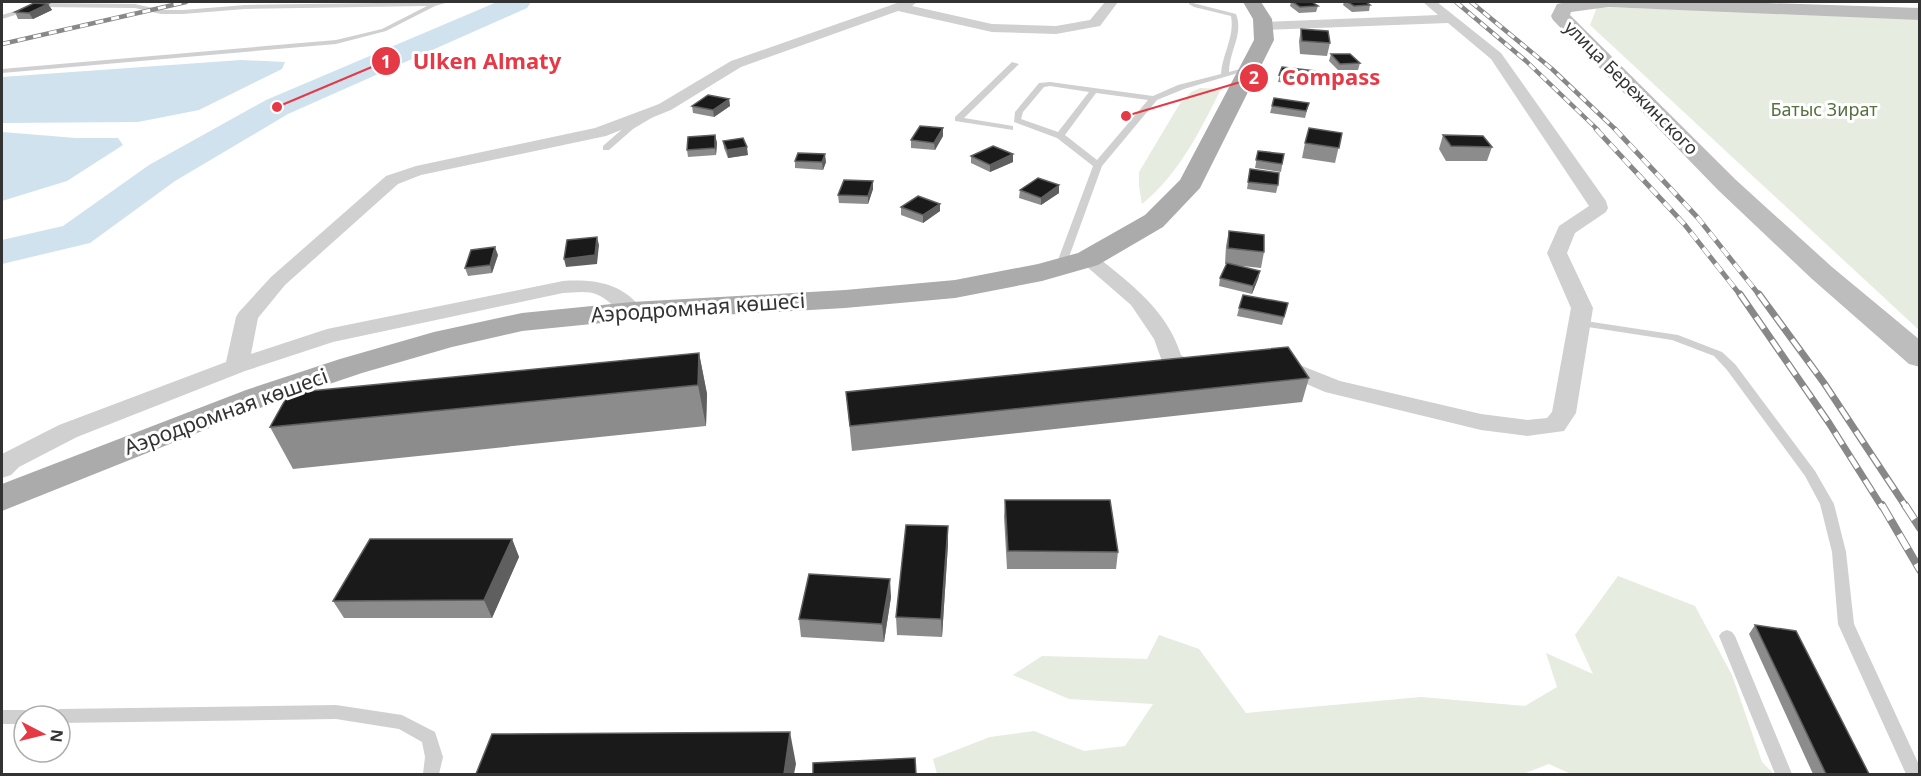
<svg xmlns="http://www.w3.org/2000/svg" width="1921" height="776" font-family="'Noto Sans',sans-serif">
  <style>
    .green { fill: #e6ecdf }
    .water { fill: #cfe2ee }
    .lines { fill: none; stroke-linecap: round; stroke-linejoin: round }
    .river { fill: #cfe2ee; fill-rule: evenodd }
    .service { fill: #d0d0d0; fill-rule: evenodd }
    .minor { fill: #d0d0d0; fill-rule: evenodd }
    .secondary { fill: #bdbdbd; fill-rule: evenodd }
    .primary { fill: #ababab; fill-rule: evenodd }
    .rail-far3-casing { stroke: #888; stroke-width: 4.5 }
    .rail-far2-casing { stroke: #888; stroke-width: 5 }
    .rail-far1-casing { stroke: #888; stroke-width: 7 }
    .rail-casing { stroke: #888; stroke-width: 8 }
    .rail-far3 { stroke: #fff; stroke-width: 3; stroke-dasharray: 8; stroke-linecap: butt }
    .rail-far2 { stroke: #fff; stroke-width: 4; stroke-dasharray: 10; stroke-linecap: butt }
    .rail-far1 { stroke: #fff; stroke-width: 4.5; stroke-dasharray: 14; stroke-linecap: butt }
    .rail { stroke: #fff; stroke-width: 6; stroke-dasharray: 17; stroke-linecap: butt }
    .wall { fill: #8c8c8c }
    .shaded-wall { fill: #5f5f5f }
    .building { fill: #1a1a1a; stroke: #5f5f5f; stroke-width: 1.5 }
    .labels { text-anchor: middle; stroke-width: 6; stroke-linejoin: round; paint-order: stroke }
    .far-street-label { font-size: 18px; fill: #333; stroke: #fff }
    .far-park-label { font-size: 18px; fill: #56703f; stroke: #fff }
    .street-label { font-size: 21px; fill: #333; stroke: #fff }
    .leader { fill: none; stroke: #e63946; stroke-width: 2 }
    .callout-dot { fill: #e63946; stroke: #fff; stroke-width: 2 }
    .mark-label { font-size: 18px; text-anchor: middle; font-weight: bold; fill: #fff }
    .callout-label { font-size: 22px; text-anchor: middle; font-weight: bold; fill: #e63946; stroke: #fff; stroke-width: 6; stroke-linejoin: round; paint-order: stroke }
  </style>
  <rect width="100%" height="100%" fill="#fff"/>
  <path class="green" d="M1597,7l322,10v313l-329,-305z
    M1200,88l21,1c-21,42 -42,85 -79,115l-3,-18v-14l40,-67 12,-13z
    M1618,576l77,30 37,69 30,87 12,12h-203l-22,-10 -26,10h-586l-4,-15 57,-22 44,-6 50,20 41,-5 28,-42 -84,-5 -56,-24 29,-19 105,3 12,-24 40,14 47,64 175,-16 104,9 32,-19 -11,-34 47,21 -18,-39z"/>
  <path class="water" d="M241,60l44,2 -3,7 -83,41 -61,12 -136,1v-46z
    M2,132l74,6h42l5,7 -56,36 -65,20z"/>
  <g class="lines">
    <path class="river" d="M497,2h34l-4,6 -239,106 -113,67 -85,62 -88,21v-24l61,-14 86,-61 117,-65z"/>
    <path class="service" d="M449,2l-14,4 -49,25 -50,13 -334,29v-4l334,-29 46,-11 45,-23 -182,3 -62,5h-22l-26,-6 -94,-1 -39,12v-4l39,-12 94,1 26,6h22l62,-5z
      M1189,2l47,12c8,20 -7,37 -7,58l22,-6 4,2 -71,21 -27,11 -55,66 -37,102 -5,3 -4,-1 -1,-2 38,-102 -36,-28 -43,-16 1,-10 24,-29 11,-1 103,14 25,-11 43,-11c1,-20 14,-37 10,-58l-37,-9 -5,-3zM1050,86l39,6 -31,40 -37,-13 2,-7 21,-25zM1096,93l52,7 -51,60 -32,-25z
      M1012,62l7,2 -55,54 49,8v4l-58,-9v-4z
      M646,115l7,2 -20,12 -24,21h-6v-4l24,-21z
      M1579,320l99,15 44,17 13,12 80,107 19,33 12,48 8,72 66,143v7h-14l-68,-150 -6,-72 -12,-48 -15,-28 -78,-106 -13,-14 -42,-16 -97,-15 -2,-2z
      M1727,630l5,2 3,4 57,138h-17l-56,-138 3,-4z
      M336,705l66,10 33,17 8,25 -4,17h-16l2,-17 -3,-15 -23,-13 -63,-10 -276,4v-7h-8l2,-5 6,-2z
      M2,710h22l6,2 2,4h-8v8h-22z"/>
    <path class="minor" d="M900,2h17l-5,4 80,18 64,2 34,-6 15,-18h13l-18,24 -44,8 -64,-2 -94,-21 -157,56 -70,43 -65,26 -185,39 -23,9 -113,101 -27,33 -7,36 76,-25 236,-48c31,-2 61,2 80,30l-3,5c-19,4 -26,-14 -42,-21 -11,-5 -24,-2 -35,-2l-230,49 -88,29 -168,66 -58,30 -8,8 -9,3v-24l57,-29 167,-63 10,-45 3,-5 32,-35 115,-101 30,-10 179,-38 64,-24 72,-43z
      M1423,2h14l64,51 105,148 2,7 -2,4 -31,21 -8,20 26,55 -17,105 -12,18 -37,5 -46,-6 -156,-38 -46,-20 -11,-2 -4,-5 4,-5 14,-2 58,23 141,33 46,6 20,-2 5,-6 19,-104 -24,-55 12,-27 30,-20 -98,-147 -43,-36 -183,7 -7,-4 7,-4 173,-7z
      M1088,253l7,2c36,29 72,55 86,100l12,8 15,2 4,5 -4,5 -20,2 -8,-2 -17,-11 -9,-25 -23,-34 -53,-46 3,-4z"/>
    <path class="secondary" d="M1567,2h171l182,6v12l-312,-13 -37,5 -1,3 166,165 96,87 88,73v27l-11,-3 -97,-85 -94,-89 -165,-170 -2,-4 6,-12z"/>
    <path class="primary" d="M1243,2h18l11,17 2,21 -74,148 -37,39 -65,38 -56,16 -87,17 -110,10 -213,12 -110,11 -70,16 -90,26 -92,31 -268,107v-27l244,-94 94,-31 94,-27 88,-19 110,-11 213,-12 110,-10 83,-16 40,-11 67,-38 35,-35 74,-140 -1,-21z"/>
    <g class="rail-far3-casing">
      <path id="rail-far3" d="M1456,2l70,59 72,69
        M1471,2l81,67 64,61
        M2,44l184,-42"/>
    </g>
    <g class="rail-far2-casing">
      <path id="rail-far2" d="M1596,129l89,96 56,71
        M1615,129l83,89 62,78"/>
    </g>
    <g class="rail-far1-casing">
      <path id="rail-far1" d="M1740,294l89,129 53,84
        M1759,294l65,89 82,124"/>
    </g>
    <g class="rail-casing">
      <path id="rail" d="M1882,505l38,65
        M1905,505l15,23"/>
    </g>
    <use href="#rail-far3" class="rail-far3"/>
    <use href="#rail-far2" class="rail-far2"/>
    <use href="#rail-far1" class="rail-far1"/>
    <use href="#rail" class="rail"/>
  </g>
  <path class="wall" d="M1291,2h21l6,4 -2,6 -17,1 -9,-7z
    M1344,2h22l4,3 -1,6 -17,1 -9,-7z
    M48,4l4,6 -19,9h-15l-3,-7z
    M1301,29l29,14 -3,13 -27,-2 -1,-13z
    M1331,54l29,9 -2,7h-20l-9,-9z
    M1282,67l33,4 -3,15 -34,-4z
    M729,99l1,7 -16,11 -21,-4 -1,-7z
    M1309,103l-4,15 -35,-5 2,-7z
    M943,128v8l-8,14 -24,-2v-8z
    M1342,133l-7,30 -33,-5 3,-15z
    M715,135l2,8 -1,12 -28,2 -1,-7z
    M1443,135l49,12 -5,14h-41l-7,-12z
    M723,141l25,14 -20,3 -4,-10z
    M1258,151l26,3 -3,18 -26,-4z
    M1013,154v8l-23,10 -19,-9v-7z
    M795,161l31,1 -3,8 -28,-2z
    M1250,169l28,16 -2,8 -29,-4z
    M873,181v8l-5,15 -29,-1 -1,-8z
    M1020,190l39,3 -18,12 -22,-7z
    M940,204v7l-17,12 -22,-8v-8z
    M1229,231l35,21 -3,16 -28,-3 27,6 -2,8 -6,15 -33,-8 1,-8 7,-14h-2l1,-18z
    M498,255l-6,18 -24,3 -3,-8z
    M1288,303l-6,22 -45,-9 2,-8z
    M699,353l8,41 -1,32 -413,43 -23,-42z
    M1309,378l-7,24 -450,49 -6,-59z
    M1005,500l113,52 -2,17h-109l-3,-52z
    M948,526v18l-6,93 -45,-2 -1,-18z
    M512,539l7,18 -27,61h-148l-11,-17z
    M891,597l-7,45 -83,-5 -2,-18z
    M1755,625l114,149h-56l-64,-140z"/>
  <path class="shaded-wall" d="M48,4l4,6 -19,9 -4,-6z
    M729,99l1,7 -16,11 -1,-7z
    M943,128v8l-8,14 -1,-7z
    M715,135l2,8 -1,12 -1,-7z
    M747,147l1,8 -20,3 -1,-8z
    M825,154l1,8 -3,8 -1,-8z
    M1013,154v8l-23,10v-7z
    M873,181v8l-5,15v-8z
    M1059,185v8l-18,12v-7z
    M940,204v7l-17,12v-8z
    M597,237l2,8 -2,19 -31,3 -2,-8z
    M495,247l3,8 -6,18 -2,-8z
    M1260,271l-2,8 -6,15 1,-8z
    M699,353l8,41 -1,32 -8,-41z
    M948,526v18l-6,93 -1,-18z
    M512,539l7,18 -27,61 -8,-18z
    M890,579l1,18 -7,45 -2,-18z
    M790,732l6,32 -2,10h-10z"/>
  <path class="building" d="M1293,2h19l6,4 -18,1z
    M1348,2h18l4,3 -16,1z
    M34,3l14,1 -19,9 -14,-1z
    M1301,29l27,2 2,12 -28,-2z
    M1331,54h19l10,9 -20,1z
    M1282,67l33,4 -2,8 -34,-4z
    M708,95l21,4 -16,11 -21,-4z
    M1274,98l35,5 -3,8 -34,-5z
    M920,126l23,2 -9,15 -23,-3z
    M1309,128l33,5 -3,15 -34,-5z
    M715,135v13l-28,2 1,-13z
    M1443,135l40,1 9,11 -41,-1z
    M743,138l4,9 -20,3 -4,-9z
    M993,146l20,8 -23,11 -19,-9z
    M1258,151l26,3 -2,10 -26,-4z
    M798,153l27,1 -3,8 -27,-1z
    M1250,169l29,4 -1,12 -30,-3z
    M1038,178l21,7 -18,13 -21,-8z
    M844,180l29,1 -5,15 -30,-1z
    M918,196l22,8 -17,11 -22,-8z
    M1229,231l35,4v17l-36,-4z
    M597,237l-2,18 -31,4 3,-19z
    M495,247l-5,18 -25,3 6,-18z
    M1227,263l33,8 -7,15 -33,-8z
    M1243,295l45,8 -4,14 -45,-9z
    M1288,347l21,31 -459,48 -4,-34z
    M699,353l-1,32 -428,42 19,-34z
    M1005,500h105l8,52 -110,-1z
    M906,525l42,1 -7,93 -45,-2z
    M370,539h142l-28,61 -151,1z
    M809,574l81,5 -8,45 -83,-5z
    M1755,625l41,6 73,143h-43z
    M790,732l-6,42h-308l16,-40z
    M915,758l1,16h-103v-11z"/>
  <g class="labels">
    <g class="far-street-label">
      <text transform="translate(1631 88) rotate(45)" y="6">улица Бережинского</text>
    </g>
    <g class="far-park-label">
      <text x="1824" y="116">Батыс Зират</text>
    </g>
    <g class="street-label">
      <text transform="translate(698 308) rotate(-4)" y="7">Аэродромная көшесі</text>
      <text transform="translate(226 412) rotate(-20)" y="7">Аэродромная көшесі</text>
    </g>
  </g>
  <path class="leader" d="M277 107L386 61M1126 116L1254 78"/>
  <g class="callout-dot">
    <circle cx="277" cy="107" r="6"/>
    <circle cx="1126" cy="116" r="6"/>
    <circle cx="386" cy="61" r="15"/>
    <circle cx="1254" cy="78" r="15"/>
  </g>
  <g class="mark-label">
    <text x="386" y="68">1</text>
    <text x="1254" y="84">2</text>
  </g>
  <g class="callout-label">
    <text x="487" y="69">Ulken Almaty</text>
    <text x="1331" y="85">Compass</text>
  </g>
  <rect width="1921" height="776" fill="none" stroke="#333333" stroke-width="6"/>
  <g transform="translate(42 734) rotate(97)"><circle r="28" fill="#ffffff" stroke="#adadad" stroke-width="1.5"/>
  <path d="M0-4.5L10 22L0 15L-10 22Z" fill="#e63946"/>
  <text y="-9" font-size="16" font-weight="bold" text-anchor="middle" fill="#333333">N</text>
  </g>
</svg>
